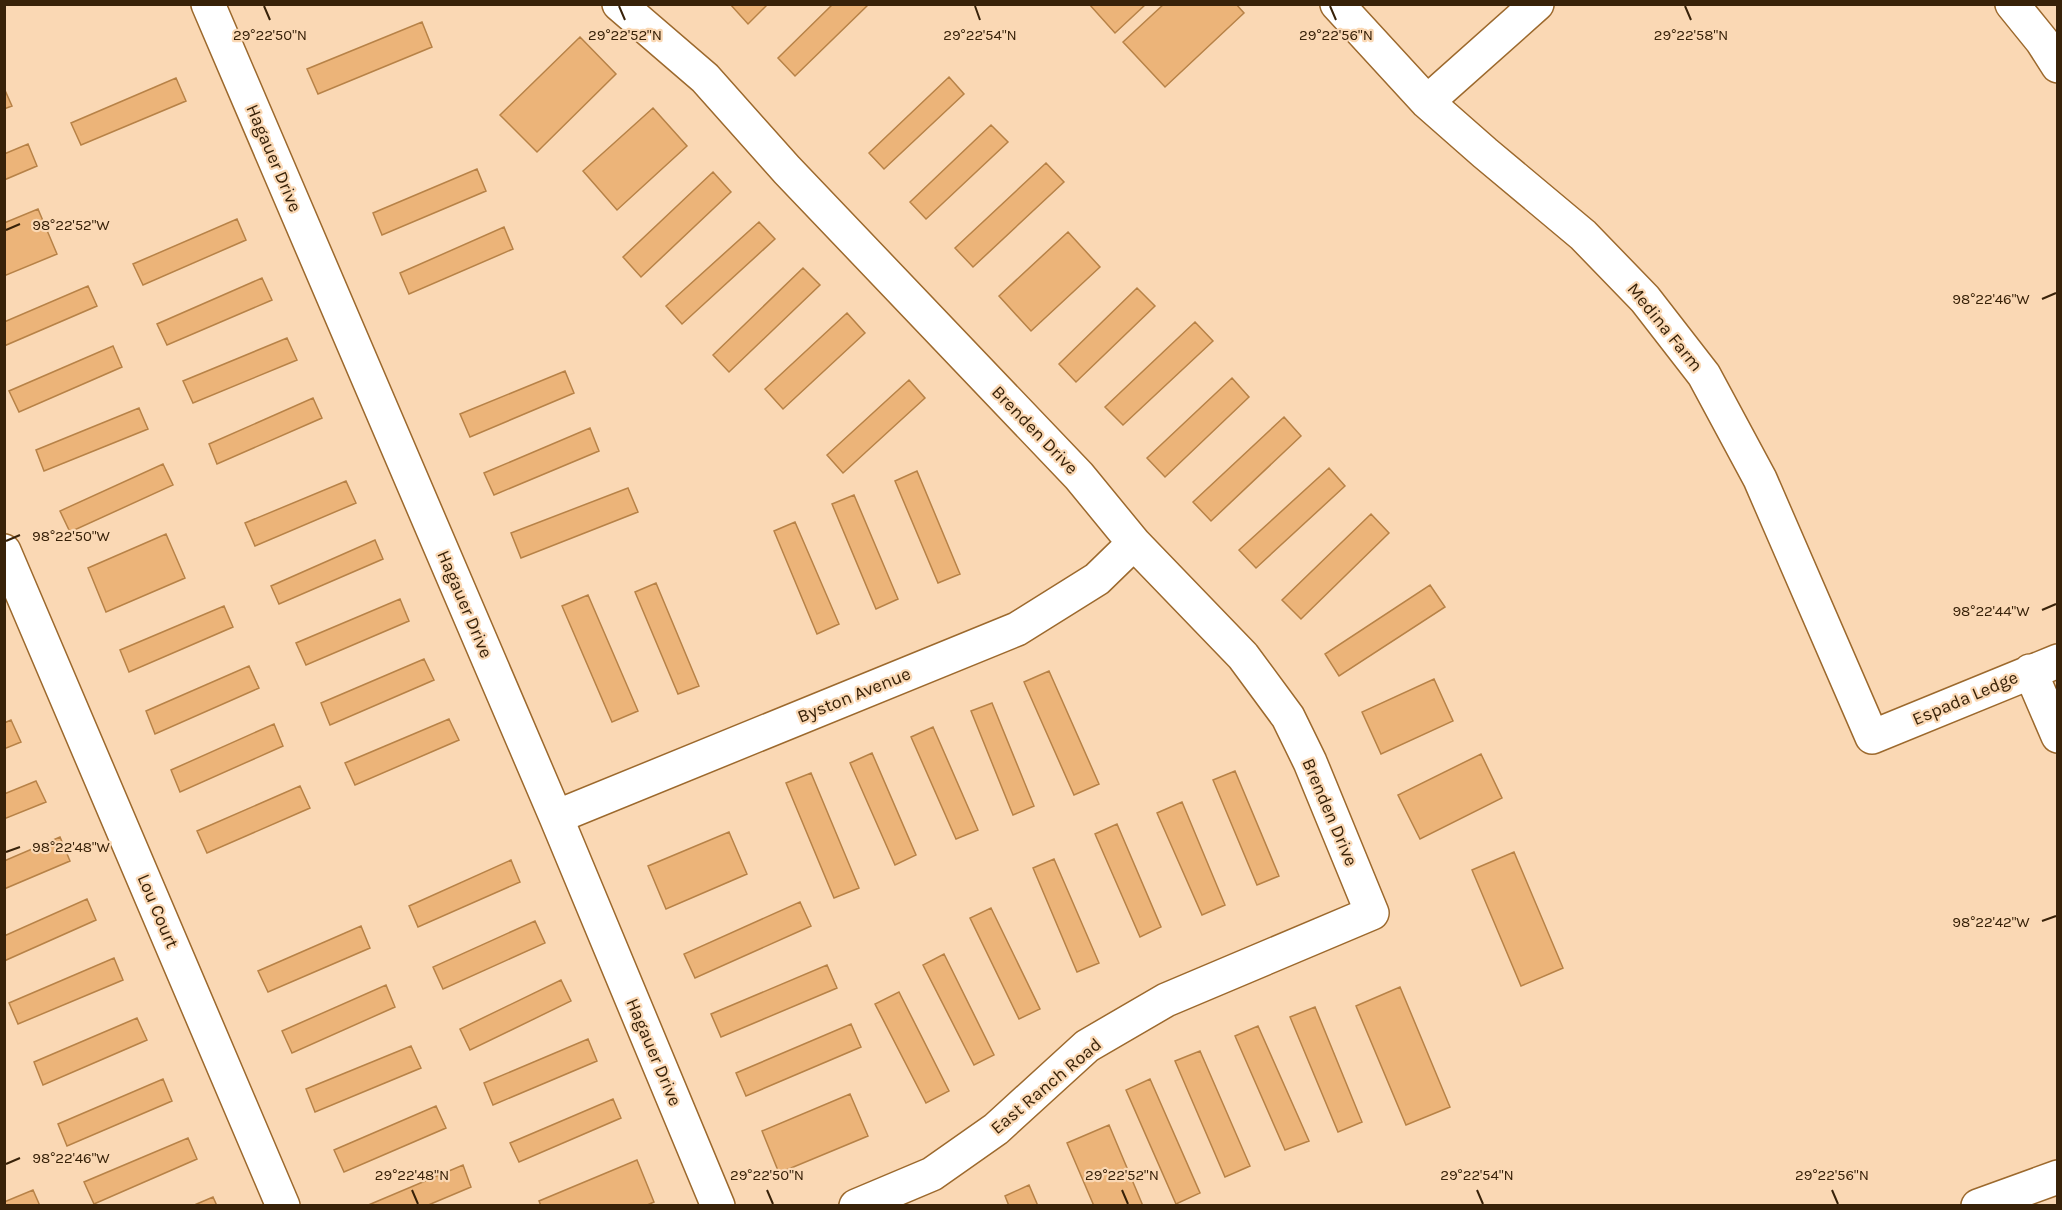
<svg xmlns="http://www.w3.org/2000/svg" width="2062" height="1210" font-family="Karla,sans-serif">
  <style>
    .building { fill: #ecb479; stroke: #b78247; stroke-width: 1.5 }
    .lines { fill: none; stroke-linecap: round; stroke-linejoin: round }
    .minor-casing { stroke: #9c692d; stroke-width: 36 }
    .tertiary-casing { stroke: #9c692d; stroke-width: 36 }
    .minor { stroke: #fff; stroke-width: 33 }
    .tertiary { stroke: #fff; stroke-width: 33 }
    .ticks { fill: none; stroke: #382209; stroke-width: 2 }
    .labels { text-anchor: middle; stroke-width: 4.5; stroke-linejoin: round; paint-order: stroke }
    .street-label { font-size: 18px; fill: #382209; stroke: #fad8b4 }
    .ticks-label { font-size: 15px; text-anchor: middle; fill: #382209; stroke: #fad8b4; stroke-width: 4.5; stroke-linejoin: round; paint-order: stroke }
  </style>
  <rect width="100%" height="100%" fill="#fad8b4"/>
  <path class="building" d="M730,4h38l-20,20z
    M833,4h36l-74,72 -17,-18z
    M1089,4h57l-31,29z
    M1164,4h72l8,9 -79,74 -42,-45z
    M422,22l10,25 -114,47 -11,-25z
    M580,37l36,37 -79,78 -37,-37z
    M949,77l15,17 -80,75 -15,-16z
    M176,78l10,23 -105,44 -10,-22z
    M4,88l8,18 -8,3z
    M653,108l34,38 -70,64 -34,-39z
    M991,125l17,17 -82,77 -16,-17z
    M28,144l9,22 -33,14v-26z
    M1046,163l18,19 -91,85 -18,-19z
    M477,169l9,22 -104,44 -9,-22z
    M713,172l18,20 -90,85 -18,-20z
    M38,209l19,45 -53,22v-53z
    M237,219l9,21 -103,45 -10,-21z
    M759,222l16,17 -93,85 -16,-18z
    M504,227l9,22 -104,45 -9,-21z
    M1068,232l32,35 -69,64 -32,-35z
    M803,268l17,17 -91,87 -16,-17z
    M262,278l10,22 -105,45 -10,-21z
    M88,286l9,20 -93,40v-24z
    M1137,288l18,18 -79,76 -17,-18z
    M847,313l18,20 -82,76 -18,-20z
    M1195,322l18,19 -90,84 -18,-18z
    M287,338l10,22 -104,43 -10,-22z
    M113,346l9,21 -103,45 -10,-21z
    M565,371l9,22 -104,44 -10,-23z
    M1232,378l17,19 -84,80 -18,-19z
    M909,380l16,18 -82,75 -16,-18z
    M313,398l9,20 -105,46 -8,-20z
    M139,408l9,21 -104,42 -8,-21z
    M1284,417l17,19 -90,85 -18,-19z
    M590,428l9,23 -105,44 -10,-22z
    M163,464l10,21 -103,47 -10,-21z
    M1329,468l16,18 -89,82 -17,-18z
    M917,471l43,103 -22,9 -43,-102z
    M346,481l10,22 -101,43 -10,-23z
    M628,488l10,24 -117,46 -10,-25z
    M854,495l44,104 -22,10 -44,-105z
    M1371,514l18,19 -88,86 -19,-19z
    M795,522l44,102 -22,10 -43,-103z
    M166,534l19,44 -79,34 -18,-44z
    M375,540l8,19 -104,45 -8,-18z
    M656,583l43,103 -21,8 -43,-102z
    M1430,585l15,22 -106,69 -14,-22z
    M588,595l50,116 -26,11 -50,-116z
    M400,599l9,22 -103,44 -10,-22z
    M224,606l9,21 -104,45 -9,-22z
    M424,659l10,21 -104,45 -9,-22z
    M249,666l10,22 -104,46 -9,-23z
    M1049,671l50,113 -25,11 -50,-113z
    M1434,679l19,42 -72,33 -19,-42z
    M992,703l42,103 -21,9 -42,-104z
    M449,719l10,21 -104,45 -10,-22z
    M11,720l10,22 -17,7v-26z
    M274,724l9,22 -103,46 -9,-22z
    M933,727l45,103 -22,9 -45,-102z
    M872,753l44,102 -21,10 -45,-102z
    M1481,754l21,44 -82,41 -22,-44z
    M1235,771l44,105 -22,9 -44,-105z
    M811,773l48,115 -25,10 -48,-115z
    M36,781l10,21 -42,17v-25z
    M300,786l10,22 -103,45 -10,-22z
    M1182,802l43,103 -23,10 -45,-102z
    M1117,824l44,103 -21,10 -45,-103z
    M729,832l18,42 -81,35 -18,-43z
    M60,837l10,24 -66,28v-28z
    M1514,852l49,116 -42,18 -49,-116z
    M1054,859l45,104 -22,9 -44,-104z
    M511,860l9,22 -102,45 -9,-21z
    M87,899l9,21 -92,41v-25z
    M800,902l11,24 -116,52 -11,-24z
    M991,908l49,101 -21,10 -49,-101z
    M535,921l10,22 -102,46 -10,-22z
    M361,926l9,22 -102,44 -10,-21z
    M944,954l50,101 -20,10 -51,-100z
    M114,958l9,22 -105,44 -9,-21z
    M827,965l10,23 -116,49 -10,-23z
    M561,980l10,21 -101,49 -10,-21z
    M386,985l9,22 -103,46 -10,-22z
    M1400,987l50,120 -44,18 -50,-119z
    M899,992l50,99 -23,12 -51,-99z
    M1315,1007l47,115 -24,10 -48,-115z
    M137,1018l10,22 -104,45 -9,-23z
    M851,1024l10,23 -115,49 -10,-23z
    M1258,1026l51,115 -24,9 -50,-114z
    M588,1039l9,22 -104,44 -9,-22z
    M411,1046l10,22 -106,44 -9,-23z
    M1200,1051l50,115 -25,11 -50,-116z
    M163,1079l9,22 -105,45 -9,-22z
    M1150,1079l50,114 -24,11 -50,-114z
    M850,1094l18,42 -89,37 -17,-42z
    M613,1099l8,19 -102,44 -9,-19z
    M436,1106l10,22 -102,44 -10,-22z
    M1109,1125l34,81h-49l-27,-63z
    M188,1138l9,21 -103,45 -10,-22z
    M637,1160l17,42 -9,4h-104l-2,-5z
    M463,1165l8,22 -45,19h-60z
    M1029,1185l9,21h-29l-4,-10z
    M33,1190l7,16h-36v-4z
    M213,1197l4,9h-25z"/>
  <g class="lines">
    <g class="minor-casing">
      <path id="minor" d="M208,4l348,813 162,389
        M619,4l86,74 82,92 292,306 55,67 109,113 45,61 22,45 62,151 -206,87 -79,46 -91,83 -64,45 -76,32
        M1337,4l90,98 58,51 98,82 62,64 59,76 56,104 112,258 186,-76
        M2012,4l30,37 16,25
        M1427,102l110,-98
        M4,551l279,655
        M2030,671l28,65
        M556,817l461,-188 80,-50 37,-36"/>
    </g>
    <g class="tertiary-casing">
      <path id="tertiary" d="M1978,1206l80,-29"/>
    </g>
    <use href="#minor" class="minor"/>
    <use href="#tertiary" class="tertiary"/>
  </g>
  <path class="ticks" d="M264,6l6,14M619,6l6,14M975,6l5,14M1330,6l6,14M1685,6l6,14M6,230l14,-6M2042,299l14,-6M6,541l14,-6M2042,610l14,-6M6,852l14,-5M2042,921l14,-5M6,1164l14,-6M412,1190l6,14M767,1190l6,14M1122,1190l6,14M1477,1190l6,14M1832,1190l6,14"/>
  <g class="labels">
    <g class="street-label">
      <text transform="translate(274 158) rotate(67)" y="6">Hagauer Drive</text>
      <text transform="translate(1665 327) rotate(51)" y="6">Medina Farm</text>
      <text transform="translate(1035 430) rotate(46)" y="6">Brenden Drive</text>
      <text transform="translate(465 604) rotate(67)" y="6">Hagauer Drive</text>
      <text transform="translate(854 695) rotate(-22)" y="6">Byston Avenue</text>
      <text transform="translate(1965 698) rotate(-23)" y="6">Espada Ledge</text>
      <text transform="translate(1330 812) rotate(67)" y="6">Brenden Drive</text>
      <text transform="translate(158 911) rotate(67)" y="6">Lou Court</text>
      <text transform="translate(654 1052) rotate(67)" y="6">Hagauer Drive</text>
      <text transform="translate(1046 1086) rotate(-40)" y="6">East Ranch Road</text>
    </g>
  </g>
  <g class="ticks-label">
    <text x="270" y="40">29°22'50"N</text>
    <text x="625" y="40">29°22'52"N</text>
    <text x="980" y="40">29°22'54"N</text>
    <text x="1336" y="40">29°22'56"N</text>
    <text x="1691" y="40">29°22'58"N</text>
    <text x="71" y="230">98°22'52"W</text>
    <text x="1991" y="304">98°22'46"W</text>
    <text x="71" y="541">98°22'50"W</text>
    <text x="1991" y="616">98°22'44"W</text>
    <text x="71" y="852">98°22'48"W</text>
    <text x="1991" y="927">98°22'42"W</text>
    <text x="71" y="1163">98°22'46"W</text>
    <text x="412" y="1180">29°22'48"N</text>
    <text x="767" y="1180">29°22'50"N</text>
    <text x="1122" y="1180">29°22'52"N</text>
    <text x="1477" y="1180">29°22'54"N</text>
    <text x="1832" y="1180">29°22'56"N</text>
  </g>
  <rect width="2062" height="1210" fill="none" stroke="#382209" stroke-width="12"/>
</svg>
